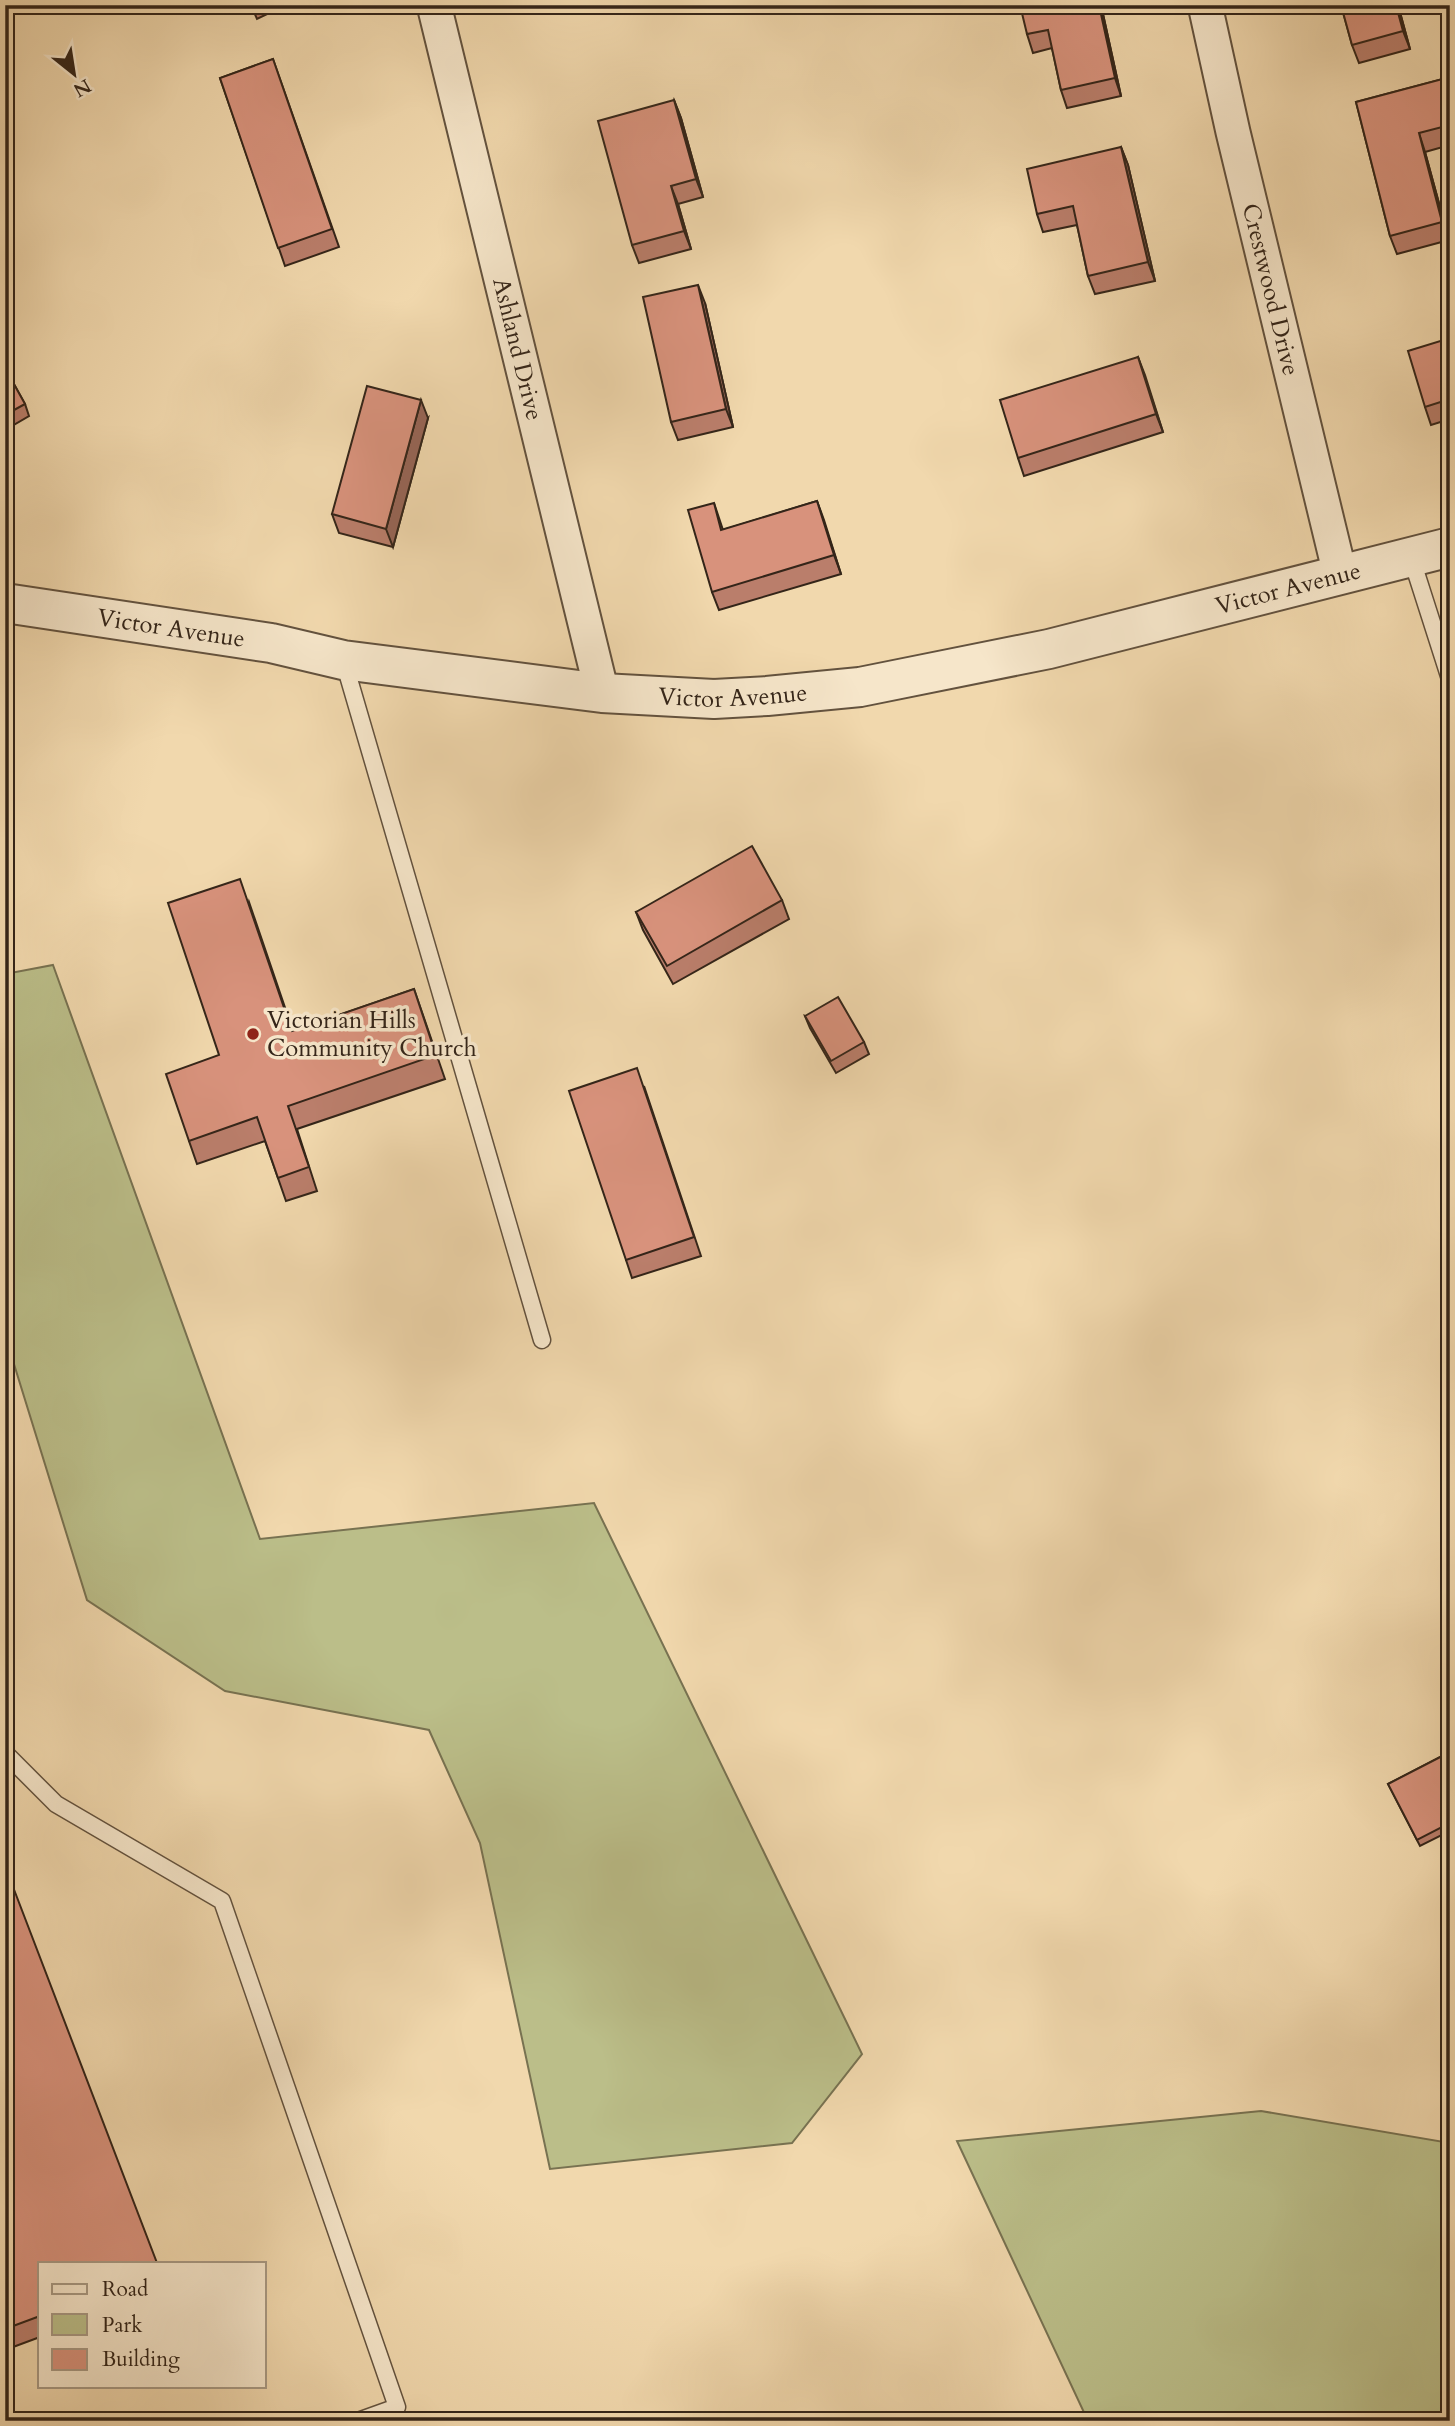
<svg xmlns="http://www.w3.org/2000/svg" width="1455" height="2426" font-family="Cardo,serif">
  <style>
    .green { fill: #bbbe89; stroke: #787251; stroke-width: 2 }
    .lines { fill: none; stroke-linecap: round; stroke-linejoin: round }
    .service-casing { stroke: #63523e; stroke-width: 19 }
    .minor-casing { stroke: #63523e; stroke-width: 37 }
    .tertiary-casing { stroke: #63523e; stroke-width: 42 }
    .service { stroke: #f6e6ca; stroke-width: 16 }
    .minor { stroke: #f6e6ca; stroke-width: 33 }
    .tertiary { stroke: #f6e6ca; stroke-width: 38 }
    .wall { fill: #ba7e6b; stroke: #342519; stroke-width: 2 }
    .shaded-wall { fill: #976657; stroke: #342519; stroke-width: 2 }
    .building { fill: #d8927c; stroke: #342519; stroke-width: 2 }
    .poi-dot { fill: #8f2418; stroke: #f6e6ca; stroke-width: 2.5 }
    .labels { text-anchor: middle; stroke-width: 7; stroke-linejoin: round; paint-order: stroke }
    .street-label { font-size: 24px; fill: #342519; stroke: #f6e6ca }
    .poi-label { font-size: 24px; fill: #342519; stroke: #f6e6ca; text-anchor: start }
  </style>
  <rect width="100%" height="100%" fill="#f1d8ad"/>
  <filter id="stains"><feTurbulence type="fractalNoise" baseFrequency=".00286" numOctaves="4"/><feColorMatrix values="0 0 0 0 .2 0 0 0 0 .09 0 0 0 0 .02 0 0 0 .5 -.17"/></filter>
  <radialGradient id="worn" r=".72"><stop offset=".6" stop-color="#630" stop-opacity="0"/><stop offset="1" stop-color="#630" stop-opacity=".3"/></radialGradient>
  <path class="green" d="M53,965l207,574 334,-36 268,551 -70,89 -242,26 -70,-326 -51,-113 -204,-39 -138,-91 -82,-265v-361z
    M1261,2111l189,32v278h-362l-131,-280z"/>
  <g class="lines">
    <g class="service-casing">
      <path id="service" d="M1411,557l39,122
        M344,662l198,678
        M5,1753l51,51 166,97 175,506 -39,14"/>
    </g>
    <g class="minor-casing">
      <g id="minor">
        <path id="s1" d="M434,5l168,688"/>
        <path id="s2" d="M1205,5l28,127 107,442"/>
      </g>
    </g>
    <g class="tertiary-casing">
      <g id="tertiary">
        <path id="s3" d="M5,603l266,40 72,17 259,33 112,6 53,-3 93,-9 189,-38 401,-102"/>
      </g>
    </g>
    <use href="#service" class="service"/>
    <use href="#minor" class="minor"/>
    <use href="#tertiary" class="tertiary"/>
  </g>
  <path class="wall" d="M251,5h35l-29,14z
    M1101,5l20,91 -54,12 -6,-18 -9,-42 -19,5 -6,-19z
    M1341,5h57l12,44 -51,14 -7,-18z
    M273,59l66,188 -54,19 -65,-188z
    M1450,77v68l-25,7 24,88 -52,14 -7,-18 -34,-134z
    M674,100l7,18 22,79 -25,7 13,45 -52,14 -7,-18z
    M1121,147l7,18 27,116 -60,13 -7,-18 -11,-51 -34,7 -6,-18z
    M705,303l28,124 -55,13 -7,-18z
    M1450,338v81l-19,6 -6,-18z
    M1138,357l25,75 -139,44 -6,-18z
    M5,368l20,36 4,12 -24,14z
    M428,418l-35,129 -54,-14 -7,-19z
    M817,501l24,73 -122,36 -7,-18 2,-89 9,27z
    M782,900l7,19 -116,65 -30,-54 -7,-18z
    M249,902l44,129 121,-42 31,90 -148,50 20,62 -31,10 -21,-60 -68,23 -8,-23 30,-86z
    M805,1016l59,26 5,12 -33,19 -26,-45z
    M644,1086l57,170 -69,22 -6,-18z
    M1450,1752v79l-30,15 -32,-62z
    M5,1866l35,397v74l-35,13z"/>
  <path class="shaded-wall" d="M1099,5h2l20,91 -6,-18z
    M1396,5h2l12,44 -7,-18z
    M674,100l7,18 22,79 -7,-18z
    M1419,133l6,19 24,88 -7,-18z
    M1121,147l7,18 27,116 -7,-19z
    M671,186l7,18 13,45 -7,-18z
    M698,285l7,18 28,124 -7,-18z
    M1138,357l7,18 18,57 -7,-18z
    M421,400l7,18 -35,129 -7,-18z
    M817,501l7,19 17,54 -7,-19z"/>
  <path class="building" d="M1020,5h79l16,73 -54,12 -13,-60 -21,4z
    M1341,5h55l7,26 -51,14z
    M273,59l59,170 -54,19 -58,-170z
    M1450,77v48l-31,8 23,89 -52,14 -34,-134z
    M674,100l22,79 -25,7 13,45 -52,14 -34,-124z
    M1121,147l27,115 -60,14 -15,-70 -36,8 -10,-45z
    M698,285l28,124 -55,13 -28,-125z
    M1450,338v61l-25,8 -17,-56z
    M1138,357l18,57 -138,44 -18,-58z
    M5,368l20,36 -20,11z
    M367,386l54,14 -35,129 -54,-15z
    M817,501l17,54 -122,37 -24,-82 26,-7 7,27z
    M752,846l30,54 -115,66 -31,-54z
    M240,879l52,152 122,-42 22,66 -148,51 21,61 -31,11 -21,-61 -68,24 -23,-67 53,-19 -51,-152z
    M838,997l26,45 -33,19 -26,-45z
    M637,1068l57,169 -68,23 -57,-169z
    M1450,1752v71l-33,17 -29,-56z
    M5,1866l152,397h-117v53l-35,13z"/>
  <circle class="poi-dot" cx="253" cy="1034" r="7"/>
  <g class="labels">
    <g class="street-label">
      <text dy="8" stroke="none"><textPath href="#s2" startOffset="292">Crestwood Drive</textPath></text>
      <text dy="8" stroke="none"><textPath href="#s1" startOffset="354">Ashland Drive</textPath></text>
      <text dy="8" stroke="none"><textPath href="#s3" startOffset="1302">Victor Avenue</textPath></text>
      <text dy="8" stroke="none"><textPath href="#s3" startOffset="168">Victor Avenue</textPath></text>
      <text dy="8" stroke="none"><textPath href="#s3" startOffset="735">Victor Avenue</textPath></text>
    </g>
    <g class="poi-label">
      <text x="267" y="1028">Victorian Hills<tspan x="267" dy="28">Community Church</tspan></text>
    </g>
  </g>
  <rect width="1455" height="2426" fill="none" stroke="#f1d8ad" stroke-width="28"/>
  <rect x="7" y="7" width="1441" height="2412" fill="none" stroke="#342519" stroke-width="3.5"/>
  <rect x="14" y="14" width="1427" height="2398" fill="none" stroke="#342519" stroke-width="2"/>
  <rect x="38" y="2262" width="228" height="126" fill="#f6e6ca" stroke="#a89983" stroke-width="2"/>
  <rect x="52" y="2284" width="35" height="10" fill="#f6e6ca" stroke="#a89983" stroke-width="2"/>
  <text x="102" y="2296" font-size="21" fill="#342519">Road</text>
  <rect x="52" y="2314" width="35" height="21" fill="#bbbe89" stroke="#a89983" stroke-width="2"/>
  <text x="102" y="2332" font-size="21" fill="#342519">Park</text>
  <rect x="52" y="2349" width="35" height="21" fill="#d8927c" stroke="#a89983" stroke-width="2"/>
  <text x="102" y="2366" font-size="21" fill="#342519">Building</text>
  <g transform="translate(74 74) rotate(150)" stroke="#f6e6ca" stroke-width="5" paint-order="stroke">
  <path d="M0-5L12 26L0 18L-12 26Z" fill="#342519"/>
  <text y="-10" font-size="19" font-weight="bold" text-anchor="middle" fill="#342519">N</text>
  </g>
  <rect width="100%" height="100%" filter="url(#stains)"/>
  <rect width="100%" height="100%" fill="url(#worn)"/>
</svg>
